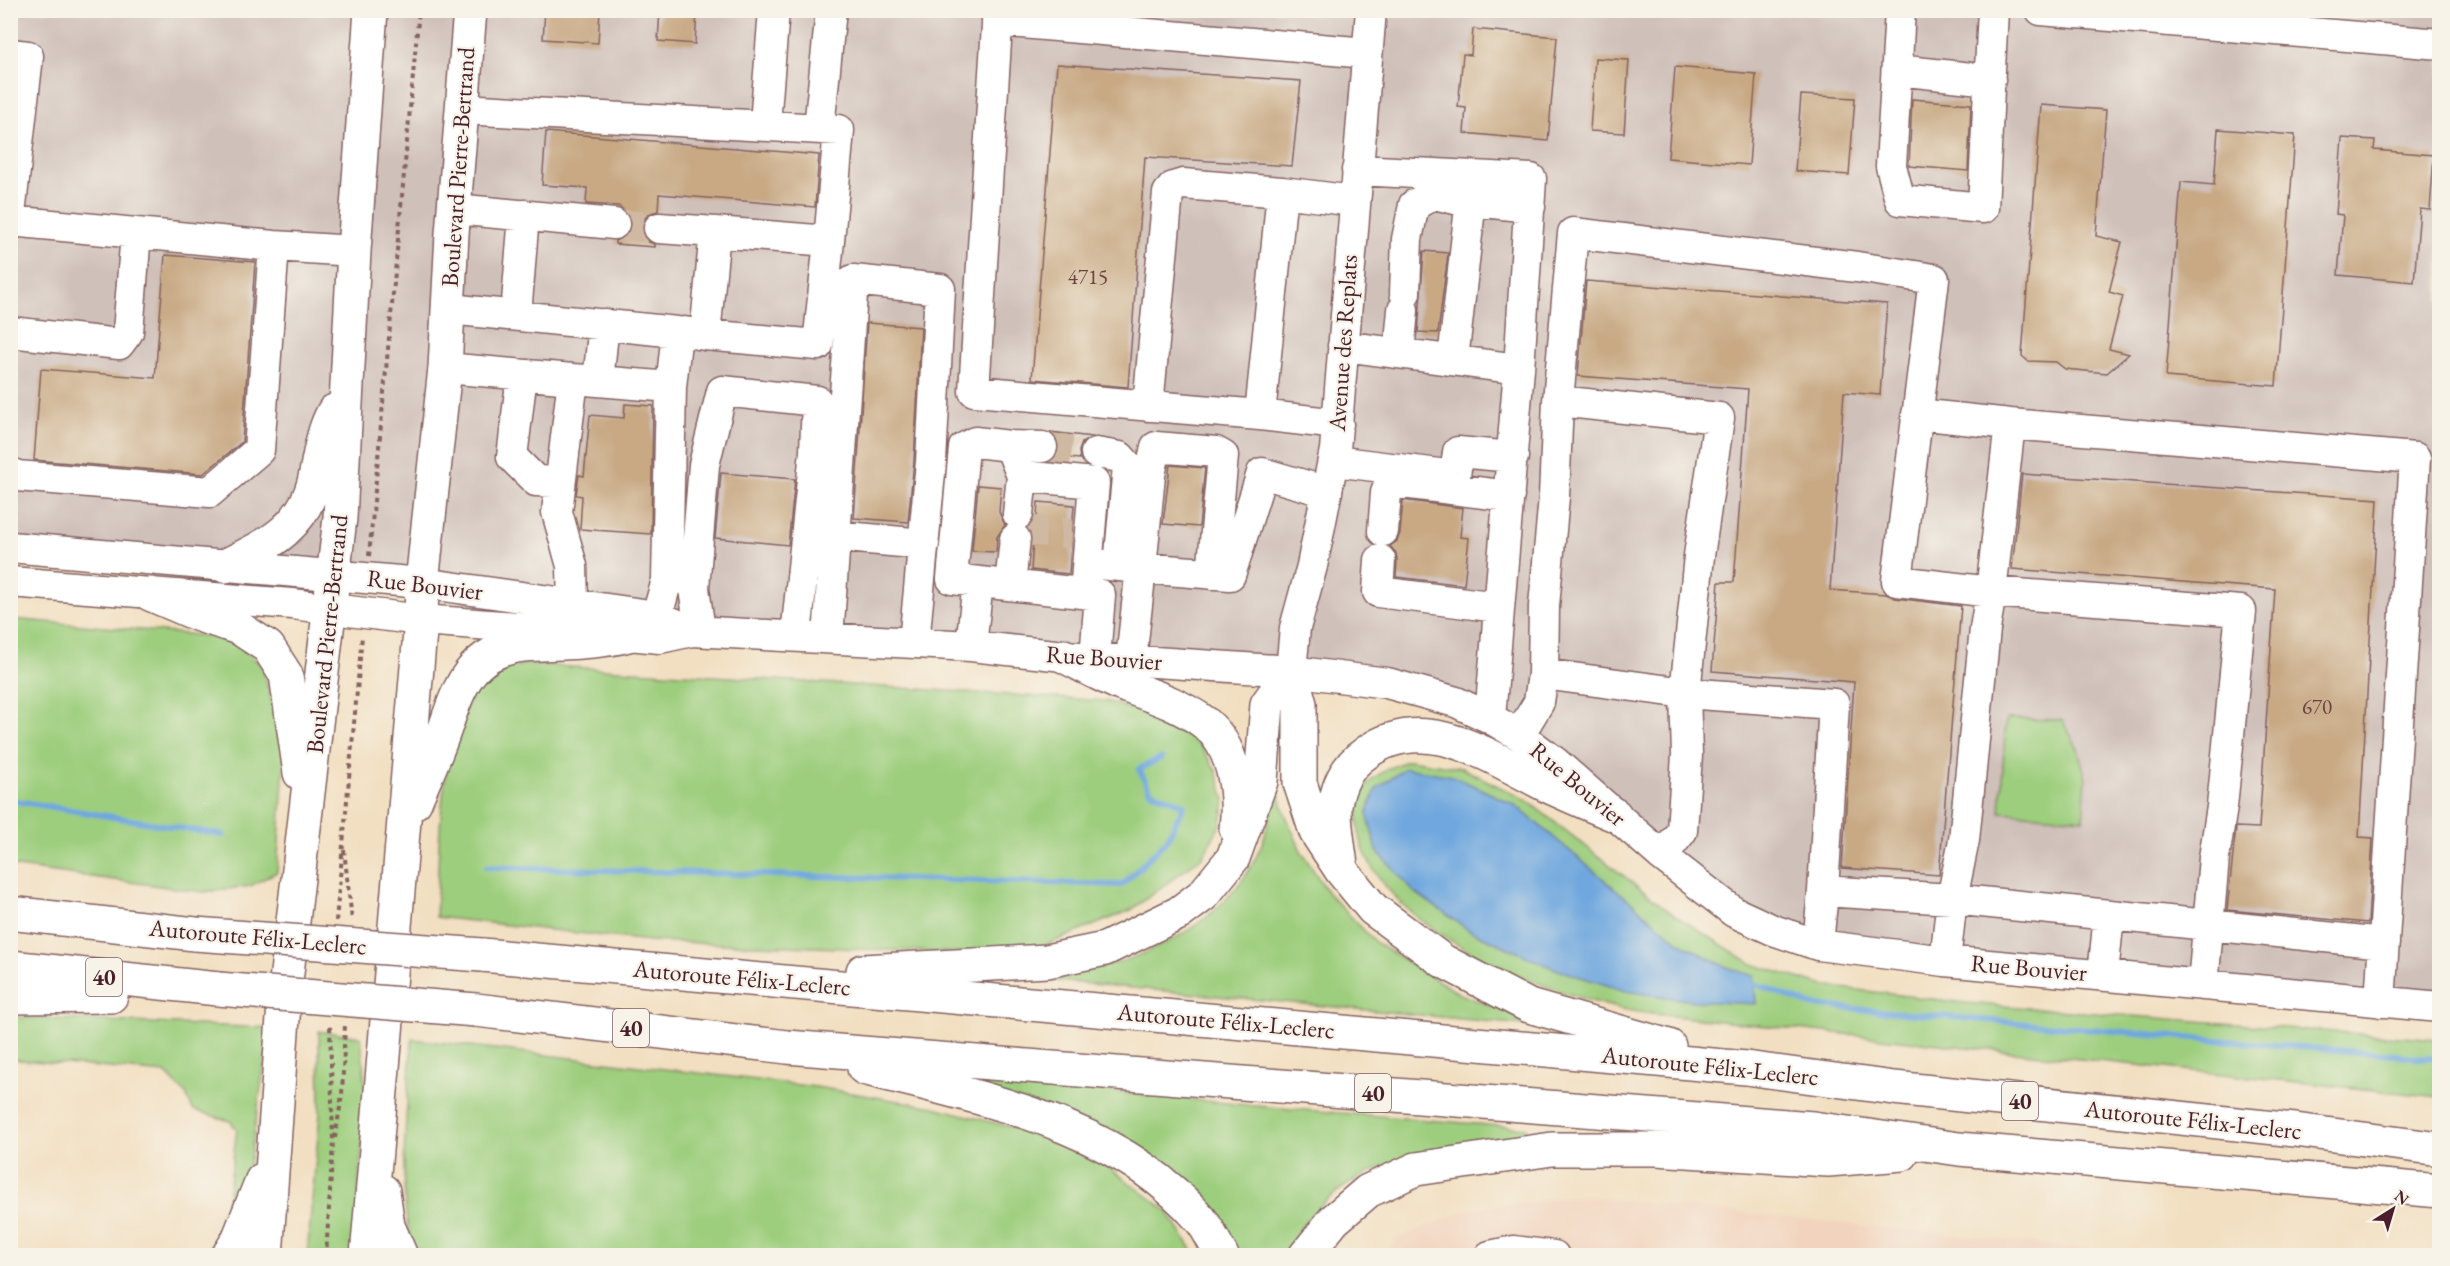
<svg xmlns="http://www.w3.org/2000/svg" width="2450" height="1266" font-family="'EB Garamond',serif">
  <style>
    .built { fill: #f2d4be }
    .industrial { fill: #cfc0ba }
    .green { fill: #9dce7d; stroke: #747654; stroke-width: 1.5 }
    .water { fill: #6fa7de; stroke: #5c6384; stroke-width: 1.5 }
    .lines { fill: none; stroke-linecap: round; stroke-linejoin: round }
    .stream { stroke: #6fa7de; stroke-width: 6 }
    .building { fill: #c8a984 }
    .minor-tunnel { stroke: #d0b9a3; stroke-width: 30; stroke-dasharray: 30 15; stroke-linecap: butt }
    .minor-casing { stroke: #856260; stroke-width: 33 }
    .major-casing { stroke: #856260; stroke-width: 36 }
    .highway-casing { stroke: #856260; stroke-width: 36 }
    .path { stroke: #856260; stroke-width: 4; stroke-dasharray: 4.5 4.5; stroke-linecap: butt }
    .minor { stroke: #fff; stroke-width: 30 }
    .major { stroke: #fff; stroke-width: 33 }
    .highway { stroke: #fff; stroke-width: 33 }
    .highway-bridge-casing { stroke: #856260; stroke-width: 36; stroke-linecap: butt }
    .highway-bridge { stroke: #fff; stroke-width: 33 }
    .labels { text-anchor: middle; stroke-width: 4.5; stroke-linejoin: round; paint-order: stroke }
    .number-label { font-size: 21px; fill: #6a4241 }
    .shield { fill: #f7f3e8; stroke: #7e5f64; stroke-width: 1.5 }
    .shield-label { font-size: 22px; font-weight: bold; fill: #4a1f2b }
    .street-label { font-size: 24px; fill: #4a1f2b; stroke: #f7f3e8 }
  </style>
  <rect width="100%" height="100%" fill="#f7f3e8"/>
  <filter id="ink" filterUnits="userSpaceOnUse"><feTurbulence type="fractalNoise" baseFrequency=".0167" numOctaves="2"/><feDisplacementMap in="SourceGraphic" scale="12" xChannelSelector="R" yChannelSelector="G"/><feConvolveMatrix kernelMatrix="1 2 1 2 8 2 1 2 1" color-interpolation-filters="sRGB"/></filter>
  <filter id="wash" filterUnits="userSpaceOnUse"><feTurbulence type="fractalNoise" baseFrequency=".008" numOctaves="4" result="noise"/><feDisplacementMap in="SourceGraphic" scale="24" xChannelSelector="R" yChannelSelector="G"/><feGaussianBlur stdDeviation="1.35" result="paint"/><feColorMatrix in="noise" values="0 0 0 0 0 0 0 0 0 0 0 0 0 0 0 0 0 1.4 0 .05"/><feComposite in="paint" operator="in"/></filter>
  <g filter="url(#wash)">
    <rect width="100%" height="100%" fill="#f2dfc1"/>
    <path class="built" d="M1581,1196l567,59 -763,1 13,-18 73,-30z"/>
    <path class="industrial" d="M10,11h2429v996l-666,-77 -317,-228 -764,-71 -681,-86z"/>
    <path class="green" d="M11,619l223,19 28,29 23,81 -8,124 -27,14 -46,6 -193,-26z
      M524,664l582,37 58,18 35,25 17,26 9,30 -4,24 -19,33 -71,53 -110,45 -372,-14 -213,-24c4,-65 -1,-197 54,-241 8,-6 24,-9 34,-12z
      M2006,719l56,1 16,29 8,30 -3,40 -83,-7z
      M1409,760l53,8 64,32 147,114 79,50 72,22 142,17 473,37v57l-795,-84c-88,-14 -278,-85 -286,-189 -3,-39 18,-52 51,-64z
      M1275,779l9,32 17,40 27,42 48,50 84,51 86,33 -509,-48c23,-5 48,-8 71,-14 63,-16 128,-57 153,-119 9,-20 10,-46 14,-67z
      M11,1017l259,11 -30,196 -17,31h-17l18,-30 13,-96 -7,-8 -37,-11 -7,-16 -21,-21 -154,-14z
      M319,1031l42,6 5,60 -13,158 -46,1 13,-143z
      M412,1039l404,48 118,20 88,23 81,33 63,47 30,45 -779,1c-24,-44 -8,-164 -5,-217z
      M988,1079l267,27 271,22v9c-91,9 -198,26 -242,118h-48l-20,-35 -231,-131z"/>
    <path class="water" d="M1405,768l48,8 62,29 164,137 45,24 30,10 2,28 -63,-3 -67,-10 -71,-22 -85,-38 -57,-40 -36,-40 -10,-37 9,-25z"/>
    <g class="lines">
      <path class="stream" d="M10,800l213,35
        M487,867l635,18 45,-45 17,-35 -34,-14 -11,-22 22,-11
        M1748,981l62,24 630,54"/>
    </g>
    <g id="blocks">
      <path class="building" d="M545,10h55l-2,33 -55,-4z
        M660,10h37l-2,34 -37,-3z
        M1473,29l84,8 -9,104 -84,-8 2,-25 -8,-1 5,-53 8,1z
        M1595,58l34,2 -5,73 -34,-2z
        M1057,64l244,17 -9,85 -147,-9 -17,230 -96,-8z
        M1675,67l81,7 -7,91 -81,-7z
        M1801,95l54,3 -6,77 -54,-4z
        M1912,99l59,5 -3,67 -59,-5z
        M2041,105l65,5 -10,126 26,6 -13,50 14,4 -14,53 20,5 -22,19 -42,-4 -9,-7 -28,-1 -6,-5z
        M2218,129l77,6 -19,251 -110,-9 15,-195 33,3z
        M546,132l273,23 -4,52 -156,-13 -1,17 -7,2 -6,5 -3,8 2,10 5,6 6,2v3l-40,-3v-3l13,-7 3,-8 -1,-9 -6,-7 -6,-4 -32,-2 1,-16 -45,-3z
        M2342,138l33,2 -1,10 60,5 -4,55 -10,-1 -6,73 -76,-7 5,-60 -7,-1z
        M1424,251l24,2 -10,80 -20,-1z
        M165,255l90,7 -13,180 -39,32 -169,-14 7,-91 114,9z
        M1586,281l301,23 -7,91 -36,-3 -14,198 56,4 9,4 66,8 -22,269 -97,-7 12,-186 -142,-11 7,-89h15l14,-193 -170,-13z
        M867,323l54,4 -7,134 -6,61 -54,-4z
        M625,404l28,2 -2,128 -71,-5 2,-33 -6,-1 3,-20 5,1 6,-61 34,3z
        M1051,432l41,5 -10,6 -3,8 1,8 -24,-2 3,-10 -2,-9z
        M1170,465l35,3 -6,59 -36,-3z
        M721,473l74,6 -7,66 -73,-7z
        M2022,474l356,25 -19,338 14,1 -5,85 -141,-13 9,-83 23,1 16,-239 -263,-20z
        M978,485l23,2 -2,25 6,13 -8,12 -1,15 -24,-1z
        M1403,500l60,8 -3,29 9,1 -5,47 -68,-8 1,-17 -1,-7 -6,-7 7,-5 3,-8z
        M1038,502l36,3 -5,69 -38,-4 2,-30 -5,-12 9,-12z"/>
    </g>
  </g>
  <g filter="url(#ink)">
    <use href="#blocks" fill-opacity="0" stroke="#856260" stroke-width="1.5"/>
    <g class="lines">
      <path class="minor-tunnel" d="M614,224l45,4
        M1042,447l54,6
        M1016,530l56,3"/>
      <g class="minor-casing">
        <path id="minor" d="M998,10l-24,381 286,24 78,9
          M1900,10l-9,156 9,34 83,8 10,-198
          M2041,10l399,34
          M997,21l370,32
          M10,54l18,2 -18,158
          M1897,70l93,10
          M462,109l377,21 -10,111
          M765,124l9,-114
          M819,128l12,-118
          M1357,170l174,9 -12,190
          M1282,192l72,9
          M454,209l160,15
          M10,221l264,25 80,5
          M659,228l56,4 -10,103 -21,-3
          M1405,293l2,-54 7,-34 20,-11 21,5 75,8
          M449,309l228,23 -6,55
          M516,315l8,-100
          M10,332l109,12 9,-12 8,-99
          M705,335l113,10 11,-104 -114,-9
          M1343,346l176,23 -29,349
          M1399,353l4,-43
          M1453,360l20,-179
          M445,368l128,11 -16,133 15,54 1,38
          M522,375l-10,82 24,24 24,1
          M573,379l98,8 -4,193 -10,36
          M598,381l6,-57
          M1558,401l15,-168 284,34 77,12 -37,302 94,11 250,19 -19,196 -8,51 -11,127
          M1148,406l20,-213 5,-6 10,-3 99,8 -22,223
          M1917,414l93,10
          M1010,446l32,1
          M1096,453l24,4 8,9 -9,100
          M1334,461l121,15 3,-24 55,5
          M10,472l7,4 193,16 49,-42 15,-204
          M1022,476l-12,-30 -35,-4 -11,6 -12,131 148,16 -5,63
          M1018,514l4,-38 72,7 -8,98
          M1383,531l3,-38 3,-9 5,-2 115,14
          M835,536l89,8
          M10,547l412,36 235,33 35,15
          M1380,560l-2,32 120,15
          M1088,563l53,5 9,-93 6,-28 60,5 7,4 -11,118
          M10,582l282,22 129,16 207,15 32,3 32,-7 279,15 93,10 227,15 96,12 69,19 34,16 29,17 37,28 106,93 72,56 39,18 45,15 127,16 495,46
          M1010,585l5,-46
          M700,631l-6,-43 10,-123 18,-74 95,10 -2,50 -19,185
          M828,638l25,-358 87,9 -9,173 -17,181
          M971,646l7,-64
          M1131,660l10,-92 89,7 32,-102 65,19
          M1291,671l4,-43 17,-62 23,-116 36,-440
          M1543,674l142,19 2,62 -5,76 -20,25
          M1519,735l20,-33 4,-28 1,-68 10,-109 4,-96 161,17 -20,138 -14,137 149,11 -11,187 -5,54
          M1823,891l129,8 432,44
          M1945,961l7,-62 12,-59 21,-211 6,-37 19,-168 405,34 -35,544
          M2103,975l6,-60
          M1490,1256l24,-5 40,5"/>
      </g>
      <g class="major-casing">
        <path id="major" d="M225,566c42,-21 79,-37 90,-88 5,-23 7,-46 19,-67
          M150,594l49,21 40,13 29,19 18,28 14,98
          M415,802c9,-22 20,-45 28,-68 15,-43 25,-83 80,-89 35,-3 71,-1 105,-10
          M383,1191l5,35 13,30
          M228,1256l10,-16 24,-60
          M266,1256l19,-266 55,-472 14,-267 17,-241
          M367,1256l54,-636 1,-37 23,-215 7,-134 18,-224"/>
      </g>
      <g class="highway-casing">
        <path id="highway" d="M1064,656c20,10 41,22 62,30 27,10 55,19 79,37 30,24 35,71 31,106
          M1291,671l9,33v79l16,49 25,38 32,39 70,52 86,45 140,40
          M1341,865c-2,-15 -7,-45 -6,-59 3,-22 13,-41 31,-53 59,-44 127,6 182,33 22,10 45,20 67,29
          M10,913l185,21
          M482,955l1264,113 148,20 401,42 145,19
          M10,967l208,22
          M863,971l184,-10 58,-12 74,-36 24,-18 30,-37 28,-77 6,-77 24,-33
          M10,997l101,-1
          M476,1010l311,37 1026,81 146,21 481,42
          M864,1068c117,31 253,54 337,152 8,10 14,24 21,36
          M1305,1256l29,-36 34,-29 48,-22 136,-20h104l172,11 74,-6"/>
      </g>
      <path class="path" d="M369,556l50,-546
        M344,850l8,70
        M336,921l26,-285
        M335,1138l7,-43 3,-71
        M326,1256l7,-114 -3,-118"/>
      <use href="#minor" class="minor"/>
      <use href="#major" class="major"/>
      <use href="#highway" class="highway"/>
      <g class="highway-bridge-casing">
        <path id="highway-bridge" d="M195,934l287,21
          M218,989l258,21"/>
      </g>
      <use href="#highway-bridge" class="highway-bridge"/>
    </g>
  </g>
  <g class="labels">
    <g class="number-label">
      <text x="1088" y="284">4715</text>
      <text x="2317" y="714">670</text>
    </g>
    <g class="shield">
      <rect x="86" y="958" width="36" height="38" rx="4.5"/>
      <rect x="613" y="1009" width="36" height="38" rx="4.5"/>
      <rect x="1355" y="1074" width="36" height="38" rx="4.5"/>
      <rect x="2002" y="1082" width="36" height="38" rx="4.5"/>
    </g>
    <g class="shield-label">
      <text x="104" y="985">40</text>
      <text x="631" y="1036">40</text>
      <text x="1373" y="1101">40</text>
      <text x="2020" y="1109">40</text>
    </g>
    <g class="street-label">
      <text transform="translate(458 167) rotate(-86)" y="8">Boulevard Pierre-Bertrand</text>
      <text transform="translate(1343 343) rotate(-86)" y="8">Avenue des Replats</text>
      <text transform="translate(425 585) rotate(7)" y="8">Rue Bouvier</text>
      <text transform="translate(327 634) rotate(-84)" y="8">Boulevard Pierre-Bertrand</text>
      <text transform="translate(1104 658) rotate(4)" y="8">Rue Bouvier</text>
      <text transform="translate(1578 784) rotate(40)" y="8">Rue Bouvier</text>
      <text transform="translate(258 937) rotate(5)" y="8">Autoroute Félix-Leclerc</text>
      <text transform="translate(2029 968) rotate(5)" y="8">Rue Bouvier</text>
      <text transform="translate(742 978) rotate(5)" y="8">Autoroute Félix-Leclerc</text>
      <text transform="translate(1226 1021) rotate(5)" y="8">Autoroute Félix-Leclerc</text>
      <text transform="translate(1710 1066) rotate(6)" y="8">Autoroute Félix-Leclerc</text>
      <text transform="translate(2193 1120) rotate(6)" y="8">Autoroute Félix-Leclerc</text>
    </g>
  </g>
  <rect width="2450" height="1266" fill="none" stroke="#f7f3e8" stroke-width="36"/>
  <g transform="translate(2393 1209) rotate(37)" stroke="#f7f3e8" stroke-width="4.5" paint-order="stroke">
  <path d="M0-4.5L10 22L0 15L-10 22Z" fill="#4a1f2b"/>
  <text y="-9" font-size="16" font-weight="bold" text-anchor="middle" fill="#4a1f2b">N</text>
  </g>
</svg>
